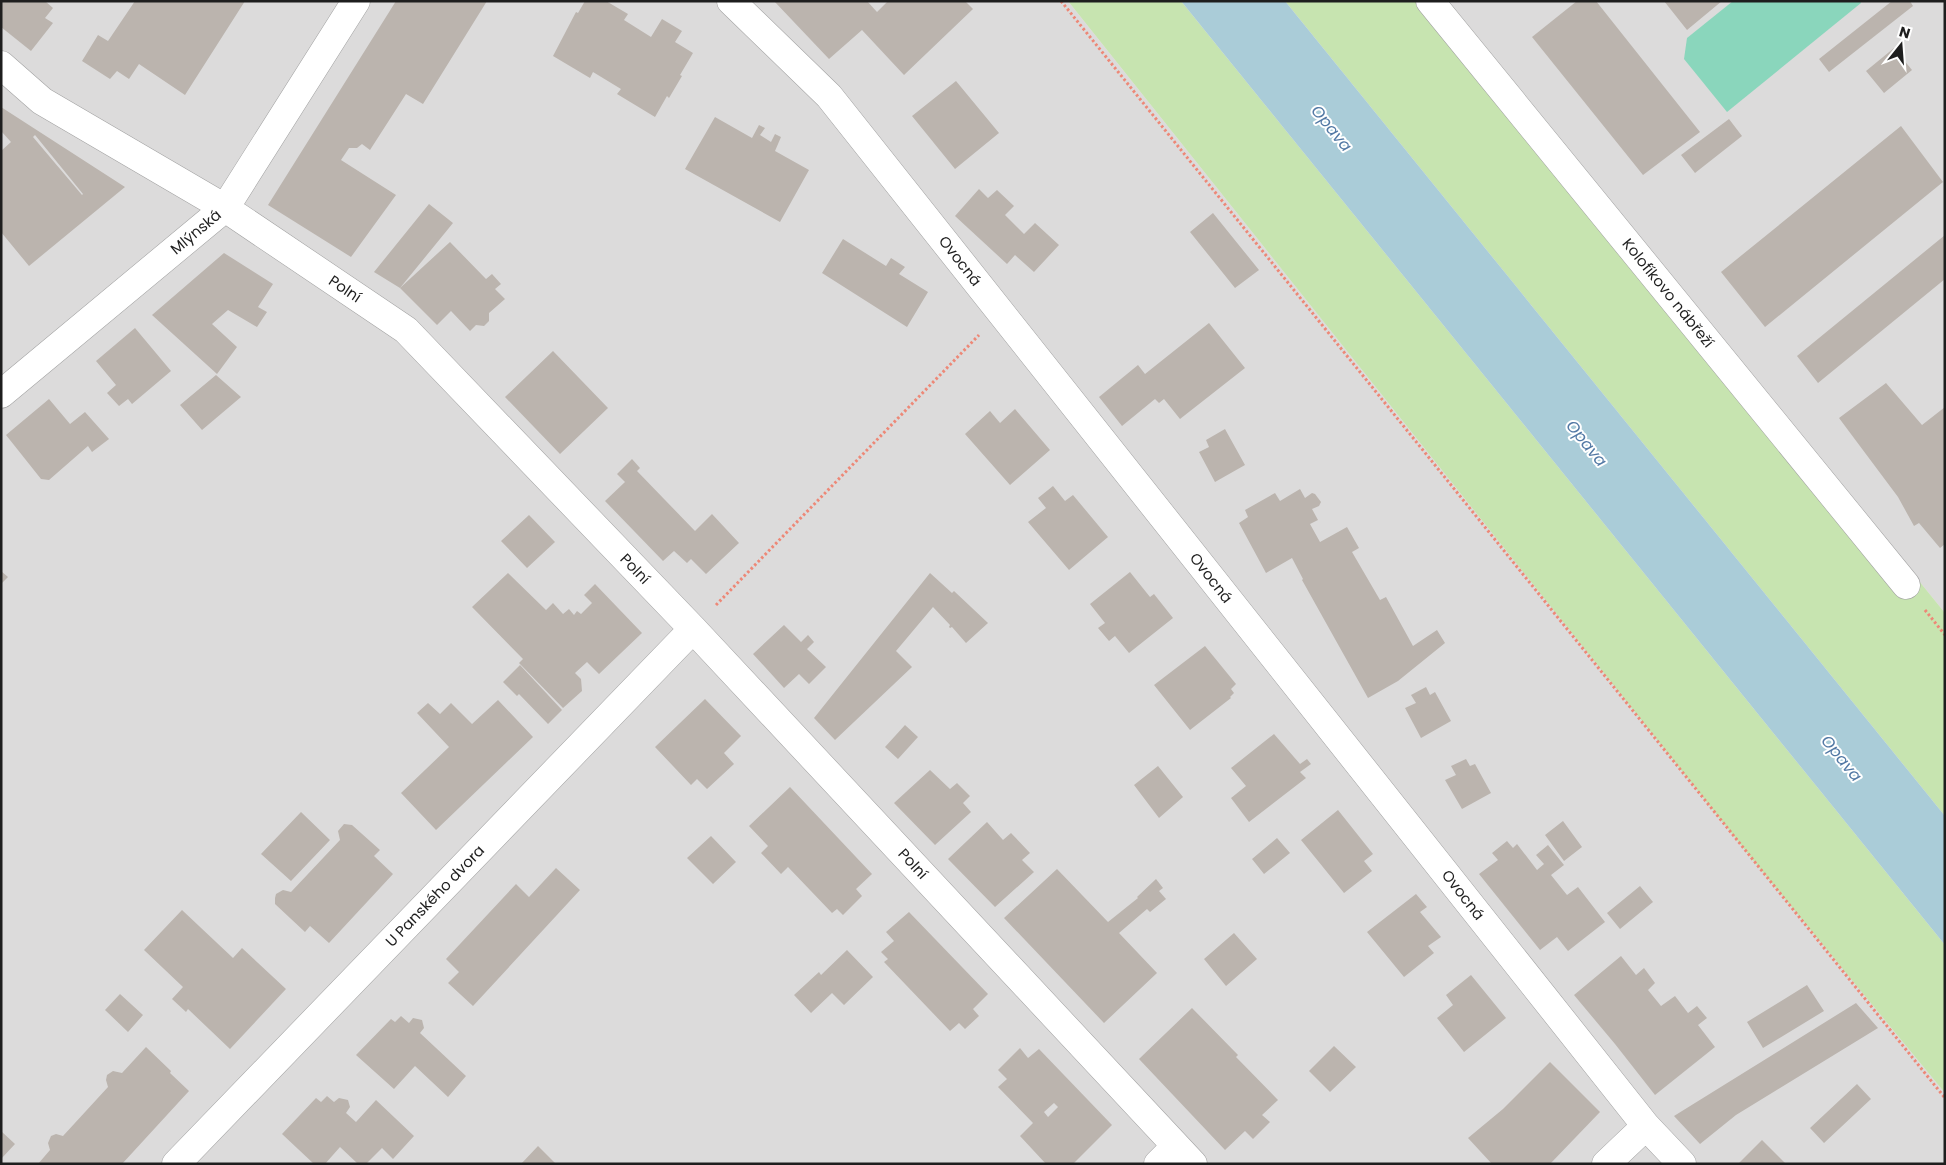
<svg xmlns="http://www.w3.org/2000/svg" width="1946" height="1165" font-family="Poppins,sans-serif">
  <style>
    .residential { fill: #dcdbdb }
    .grass { fill: #c7e4b0 }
    .pitch { fill: #8ad6bc }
    .water { fill: #aaccd8 }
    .building { fill: #bbb4ae; fill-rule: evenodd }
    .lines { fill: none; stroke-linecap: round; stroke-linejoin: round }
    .street-casing { stroke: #a2a2a2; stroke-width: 29 }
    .path { stroke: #ed8877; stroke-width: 3; stroke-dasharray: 2.5 2.5; stroke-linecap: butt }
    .street { stroke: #fff; stroke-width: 28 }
    .labels { text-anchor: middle; stroke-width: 4; stroke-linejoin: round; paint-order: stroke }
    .street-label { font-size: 15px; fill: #1e1e1e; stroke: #fff }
    .water-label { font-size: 16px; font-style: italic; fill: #5379a5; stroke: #fff }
  </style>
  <rect width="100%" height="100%" fill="#eeece5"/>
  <path class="residential" d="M1,1h1067l684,858 193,234v71h-1944z
    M1448,1h497v612z"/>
  <path class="grass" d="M1068,1h113l764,944v148l-193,-234z
    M1285,1h163l497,612v203z"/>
  <path class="pitch" d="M1733,1h127l1,2 -134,109 -43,-53 3,-21z"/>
  <path class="water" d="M1181,1h104l660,815v129z"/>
  <path class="building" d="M1,1h44l8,7 -8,10 8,5 -22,28 -30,-24z
    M135,1h110l-60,94 -46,-31 -10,15 -12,-8 -7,8 -28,-18 16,-26 10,6z
    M396,1h91l-64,103 -17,-10 -36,56 -8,-6 -5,4h-8l-8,12 55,35 -45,62 -83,-52z
    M585,1h21l22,13 -4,6 27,17 11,-18 20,12 -7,11 18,11 -13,22 2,1 -13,22 -2,-2 -12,21 -38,-23 4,-5 -28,-17 -3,6 -37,-22 23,-44 2,1z
    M774,1h93l10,11 11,-11h77l8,8 -69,66 -42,-45 -33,29z
    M1577,1h19l104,131 -57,43 -111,-138z
    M1664,1h58l-35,29z
    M1892,1h18l3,5 -84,66 -10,-13z
    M1894,48l18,22 -28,23 -18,-22z
    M956,81l43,52 -44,36 -43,-53z
    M1,107l124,80 -96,79 -28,-34v-81l10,-9 -10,-11zM35,135l48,59 -1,1 -49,-58z
    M715,117l37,21 7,-13 6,3 -5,7 11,7 4,-8 6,3 -6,14 34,19 -29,52 -95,-53z
    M1729,119l13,17 -47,37 -14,-18z
    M1901,126l42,56 -178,145 -44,-55z
    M979,189l9,9 9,-8 17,16 -9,9 19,19 11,-11 24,22 -25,27 -19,-17 -8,9 -52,-48z
    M429,204l24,19 -53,65 -26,-16z
    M1213,213l46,57 -24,18 -45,-56z
    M1945,235v44l-127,104 -21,-27z
    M843,239l43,27 5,-8 14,9 -6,7 29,18 -21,35 -85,-54z
    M450,242l36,37 6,-5 9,10 -6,5 10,10 -16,14v8l-5,5 -8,-1 -6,6 -19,-20 -14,14 -37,-37z
    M224,253l49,31 -15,23 9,5 -10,15 -29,-17 -16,14 25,23 -20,27 -65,-59z
    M1209,323l36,45 -65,51 -16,-20 -5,4 -4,-4 -33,27 -23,-29 39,-32 7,9z
    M135,328l36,43 -39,33 -4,-5 -9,7 -12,-13 9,-8 -20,-24z
    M553,351l55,57 -48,46 -55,-57z
    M216,375l25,22 -39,33 -22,-25z
    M1886,383l36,42 23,-18v137l-5,4 -21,-25 -5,3 -16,-29 -59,-79z
    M49,399l21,25 15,-12 24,27 -17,13 -4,-6 -39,34 -8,-1 -35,-44z
    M1015,409l35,41 -40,35 -45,-51 25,-23 10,12z
    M1225,429l20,36 -30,17 -16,-30 10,-5 -3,-7z
    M632,459l8,9 -3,3 58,60 17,-17 27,29 -33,31 -15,-15 -4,4 -13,-12 -11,10 -58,-60 20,-19 -8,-8z
    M1053,486l12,15 8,-6 35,42 -39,33 -41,-48 18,-14 -8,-10z
    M1300,489l5,9 7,-5 3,1 6,8 -2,4 -7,3 6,11 -8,4 10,18 27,-15 12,21 -7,4 28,48 6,-3 27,49 24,-16 8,13 -47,38 -30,17 -66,-118 1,-1 -11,-21 -26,15 -27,-50 9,-6 -3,-7 30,-17 5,8z
    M529,515l26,27 -28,26 -26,-27z
    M1,571l7,6 -7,7z
    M1130,572l20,25 4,-3 19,24 -44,35 -14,-17 -6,5 -11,-13 7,-5 -15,-19z
    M508,573l38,37 7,-7 10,11 6,-5 5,6 3,-4 4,3 11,-11 -8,-8 11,-11 47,49 -43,41 -12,-12 -12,11 6,6 1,12 -19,17 -44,-45 4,-4 -51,-52z
    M930,573l22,20 2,-2 34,32 -22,20 -14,-16 -2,1 -1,-1 1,-2 -17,-18 -37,44 16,16 -77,73 -21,-22z
    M784,625l17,17 7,-7 6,7 -7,7 19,18 -17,17 -10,-10 -15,14 -31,-34z
    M1205,646l31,38 -5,5 3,4 -4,4 1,1 -41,32 -36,-45z
    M520,665l42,45 -14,14 -29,-30 -2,2 -14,-14z
    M1426,687l4,8 5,-3 16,29 -30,17 -16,-30 11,-5 -5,-8z
    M705,699l36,37 -17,17 10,11 -27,25 -10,-10 -6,6 -36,-38z
    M498,700l35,37 -97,93 -35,-37 48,-46 -32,-34 11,-10 12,11 11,-11 21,21z
    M905,725l13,12 -20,22 -13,-12z
    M1274,734l26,30 7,-5 4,5 -11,8 6,6 -57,44 -18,-24 15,-12 -15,-18z
    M1466,759l4,7 5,-2 16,29 -29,16 -17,-29 11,-5 -5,-9z
    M1158,766l25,31 -24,21 -25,-33z
    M930,770l20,19 7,-6 13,13 -7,7 8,9 -36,33 -41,-42z
    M790,787l82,87 -16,15 6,7 -19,19 -6,-6 -5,4 -44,-46 -7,7 -20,-21 7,-7 -19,-20z
    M1338,810l35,44 -9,7 8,10 -28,22 -43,-53z
    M301,812l29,28 -39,41 -30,-27z
    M1563,821l19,26 -18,14 -19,-26z
    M987,822l16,18 8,-7 19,20 -8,7 12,12 -39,35 -47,-48z
    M344,824l8,1 28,25 -6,6 19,18 -64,69 -19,-17 -5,6 -30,-28v-6l1,-4 7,-4 8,2 49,-52 -2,-9z
    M711,836l25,26 -23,22 -26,-26z
    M1277,838l13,15 -26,21 -12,-15z
    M1507,841l6,7 4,-4 20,26 7,-6 -8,-9 12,-10 16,20 -13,10 16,20 11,-8 27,35 -37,29 -11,-14 -17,13 -61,-76 19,-14 -6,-7z
    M556,868l24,22 -107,116 -25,-23 11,-11 -13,-13 70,-75 13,13z
    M1057,869l51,53 30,-24 -1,-1 19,-18 7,9 -4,3 7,8 -16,13 -3,-3 -28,24 38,40 -53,50 -100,-105z
    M1640,886l13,16 -33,27 -13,-16z
    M1416,894l11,13 -7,5 21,25 -13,9 6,7 -30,24 -37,-45z
    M182,910l51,48 9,-10 44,41 -56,60 -42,-40 -2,3 -14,-13 11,-12 -39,-37z
    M909,912l79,82 -15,15 6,7 -14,13 -6,-6 -9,8 -66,-69 4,-3 -7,-7 13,-11 -8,-9z
    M1234,933l23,26 -31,27 -22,-27z
    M847,950l26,27 -29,28 -12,-12 -21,20 -17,-18 25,-23 2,3z
    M1621,956l15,19 8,-7 11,15 -7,7 13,16 14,-10 13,17 9,-7 10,12 -9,7 17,22 -60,48 -40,-51 -41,-49z
    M1471,975l35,43 -42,34 -27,-34 16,-13 -7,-10z
    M1807,985l17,26 -61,37 -16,-26z
    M120,994l23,21 -15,17 -23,-22z
    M1856,1003l22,25 -142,87 -36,29 -26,-28z
    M1192,1008l46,47 -2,2 42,43 -16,15 8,7 -17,17 -8,-8 -20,19 -86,-91z
    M401,1016l8,7 4,-5 9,2 2,8 -4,5 46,43 -18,21 -33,-31 -21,23 -38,-34 35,-36 4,3z
    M1334,1046l22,21 -26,25 -21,-21z
    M146,1047l25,24 -1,2 19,18 -67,73h-84l12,-14 -2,-7 3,-7 5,-2 7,2 45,-49 -2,-7 1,-5 6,-4 9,2z
    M1020,1048l8,10 11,-9 73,76 -39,39h-27l-26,-28 13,-13 -35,-36 9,-8 -9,-9zM1054,1103l4,4 -10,10 -4,-5z
    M1550,1062l50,50 -50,52h-58l-24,-26 35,-29z
    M1857,1084l14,15 -47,44 -14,-15z
    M327,1096l7,6 5,-4 9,2 2,7 -4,6 10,9 20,-22 38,36 -21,23 -11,-11 -16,16h-8l-18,-17 -15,17h-11l-32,-30 34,-36 5,4z
    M1,1131l14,13 -14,15z
    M1762,1140l24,24h-48z
    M538,1146l18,18h-35z"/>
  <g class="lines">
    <g class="street-casing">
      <path id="street" d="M731,1l98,95 817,1030 36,38
        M1430,1l476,584
        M1,65l41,36 183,107 181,122 287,299 500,535
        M1,394l224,-186 131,-207
        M176,1164l517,-535
        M1158,1164l18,-18
        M1606,1164l40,-38"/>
    </g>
    <path class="path" d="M1061,1l884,1097
      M716,605l263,-270
      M1925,610l20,25"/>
    <use href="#street" class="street"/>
  </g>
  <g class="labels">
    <g class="street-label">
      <text transform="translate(196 232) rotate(-40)" y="5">Mlýnská</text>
      <text transform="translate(960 261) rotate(52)" y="5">Ovocná</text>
      <text transform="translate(345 289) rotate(34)" y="5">Polní</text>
      <text transform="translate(1668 293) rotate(51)" y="5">Kolofíkovo nábřeží</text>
      <text transform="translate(635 569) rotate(46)" y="5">Polní</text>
      <text transform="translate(1211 578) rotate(52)" y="5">Ovocná</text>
      <text transform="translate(913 864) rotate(47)" y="5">Polní</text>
      <text transform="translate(1463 895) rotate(52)" y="5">Ovocná</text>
      <text transform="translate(435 896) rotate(-46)" y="5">U Panského dvora</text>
    </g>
    <g class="water-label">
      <text transform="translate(1332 128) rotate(51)" y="6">Opava</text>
      <text transform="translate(1587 443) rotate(51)" y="6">Opava</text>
      <text transform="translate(1842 758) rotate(51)" y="6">Opava</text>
    </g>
  </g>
  <rect width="1946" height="1165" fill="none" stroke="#1e1e1e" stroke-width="5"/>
  <g transform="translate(1901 45) rotate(17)" stroke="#ffffff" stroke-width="4" paint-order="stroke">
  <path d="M0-4L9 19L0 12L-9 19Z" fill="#1e1e1e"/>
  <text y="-8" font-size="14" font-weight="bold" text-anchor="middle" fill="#1e1e1e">N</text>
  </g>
</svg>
